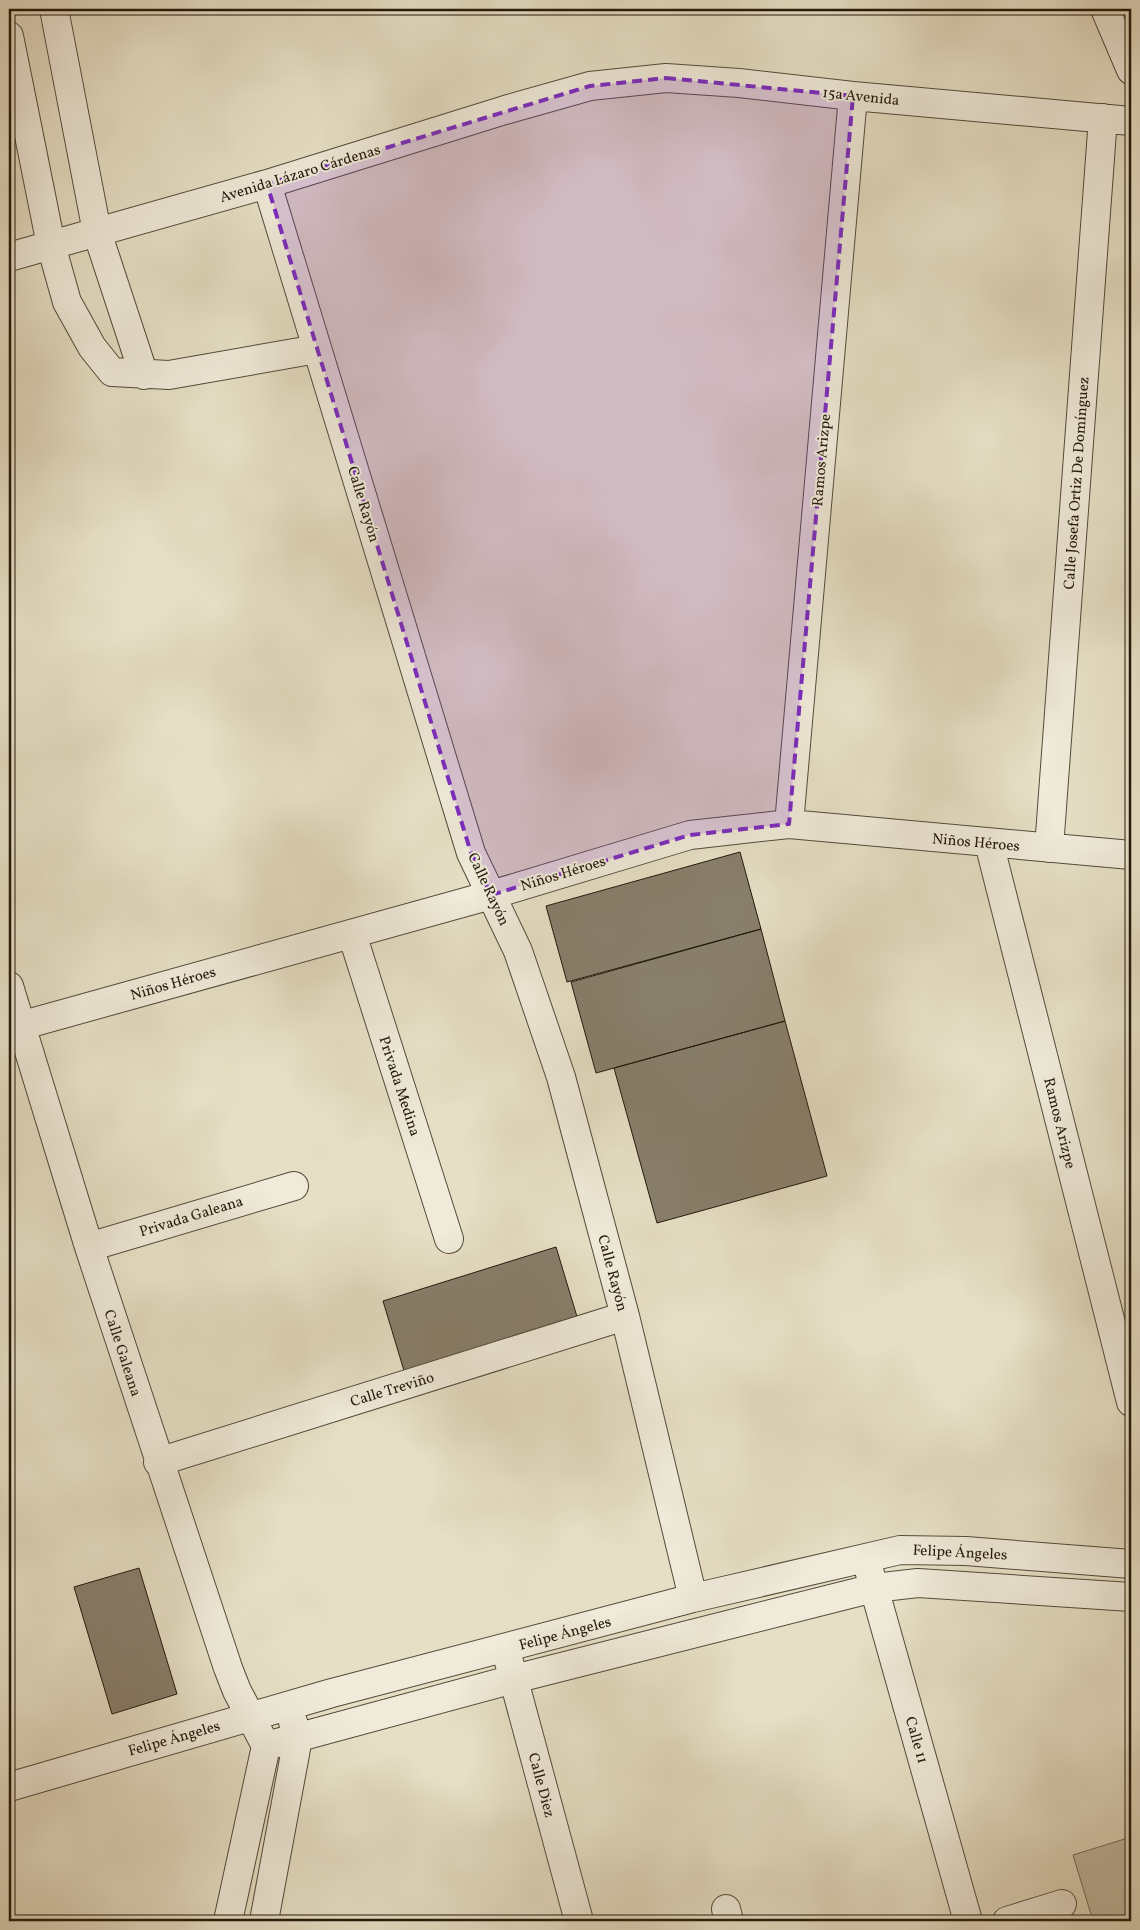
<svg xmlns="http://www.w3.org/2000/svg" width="1140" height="1930" font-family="Vollkorn,serif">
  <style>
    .green { fill: #c5bda5; stroke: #746a58 }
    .building { fill: #887f6c; stroke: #23180b }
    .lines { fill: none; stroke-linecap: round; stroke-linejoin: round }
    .minor-casing { stroke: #544a3a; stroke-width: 30 }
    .minor { stroke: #efead9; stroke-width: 28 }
    .marked { fill: #7b2cbf; fill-opacity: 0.2; stroke: #7b2cbf; stroke-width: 4; stroke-dasharray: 10 6; stroke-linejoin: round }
    .labels { text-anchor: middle; stroke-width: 4; stroke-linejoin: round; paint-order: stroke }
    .street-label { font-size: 15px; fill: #23180b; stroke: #efead9 }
  </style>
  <rect width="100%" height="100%" fill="#e6dfc5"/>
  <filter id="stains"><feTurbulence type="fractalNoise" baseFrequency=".004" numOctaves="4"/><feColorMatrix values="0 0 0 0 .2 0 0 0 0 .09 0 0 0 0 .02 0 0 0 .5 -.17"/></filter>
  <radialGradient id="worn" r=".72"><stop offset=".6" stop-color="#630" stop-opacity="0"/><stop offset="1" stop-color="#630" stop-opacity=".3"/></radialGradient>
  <path class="green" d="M1131,1837v84h-38l-20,-66z"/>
  <path class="building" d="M740,852l21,77 -194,53 -21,-76z
    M761,929l24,92 -189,52 -25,-91z
    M785,1021l42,155 -170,47 -43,-155z
    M556,1247l22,73 -173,54 -22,-73z
    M139,1568l38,126 -65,20 -38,-127z"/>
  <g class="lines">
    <g class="minor-casing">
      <path id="minor" d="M54,9l43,223 47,143
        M1105,9l26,61
        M9,36l42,209 16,57 25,45 20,25 57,3 148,-26
        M267,184l204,669 47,98 43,126 64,239 68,282
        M9,257l258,-73 238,-74 85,-24 76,-8 73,5 114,13 278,25
        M789,824l64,-728
        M989,843l142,559
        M1049,848l54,-730
        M352,934l97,305
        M9,986l80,261 139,421 9,23 29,55 -38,175
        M9,1029l482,-134 199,-60 99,-11 342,31
        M89,1247l205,-61
        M158,1462l467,-146
        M869,1570l99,351
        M509,1662l70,259
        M266,1746l248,-67 360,-91 44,-5 213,14
        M9,1787l323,-94 361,-95 207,-48 66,1 165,13
        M726,1909l3,12
        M264,1921l34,-183 -5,-16
        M1007,1921l55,-17"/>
    </g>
    <use href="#minor" class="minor"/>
  </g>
  <path class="marked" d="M666,78l187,18 -64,728 -99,11 -199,60 -20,-42 -204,-669 323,-98z"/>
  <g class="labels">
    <g class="street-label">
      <text transform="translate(861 96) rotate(6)" y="5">15a Avenida</text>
      <text transform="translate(300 173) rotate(-17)" y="5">Avenida Lázaro Cárdenas</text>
      <text transform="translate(821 460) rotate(-85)" y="5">Ramos Arizpe</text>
      <text transform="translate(1076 483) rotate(-86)" y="5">Calle Josefa Ortiz De Domínguez</text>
      <text transform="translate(364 504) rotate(73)" y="5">Calle Rayón</text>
      <text transform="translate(976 842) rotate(5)" y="5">Niños Héroes</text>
      <text transform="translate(563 873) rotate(-17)" y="5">Niños Héroes</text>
      <text transform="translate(489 889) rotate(65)" y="5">Calle Rayón</text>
      <text transform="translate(173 983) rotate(-16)" y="5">Niños Héroes</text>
      <text transform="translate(400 1086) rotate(72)" y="5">Privada Medina</text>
      <text transform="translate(1060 1123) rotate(76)" y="5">Ramos Arizpe</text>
      <text transform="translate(191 1216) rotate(-17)" y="5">Privada Galeana</text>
      <text transform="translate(613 1273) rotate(75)" y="5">Calle Rayón</text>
      <text transform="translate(123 1353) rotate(72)" y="5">Calle Galeana</text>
      <text transform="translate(392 1389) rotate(-17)" y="5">Calle Treviño</text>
      <text transform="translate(960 1552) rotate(3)" y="5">Felipe Ángeles</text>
      <text transform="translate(565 1633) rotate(-15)" y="5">Felipe Ángeles</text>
      <text transform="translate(174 1738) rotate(-16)" y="5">Felipe Ángeles</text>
      <text transform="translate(917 1740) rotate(74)" y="5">Calle 11</text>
      <text transform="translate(542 1785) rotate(75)" y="5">Calle Diez</text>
    </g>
  </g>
  <rect width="1140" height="1930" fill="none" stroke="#e6dfc5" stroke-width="30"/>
  <rect x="10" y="10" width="1120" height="1910" fill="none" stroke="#23180b" stroke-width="2.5"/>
  <rect x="15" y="15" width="1110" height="1900" fill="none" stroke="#23180b"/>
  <rect width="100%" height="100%" filter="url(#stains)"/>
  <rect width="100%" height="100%" fill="url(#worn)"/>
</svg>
